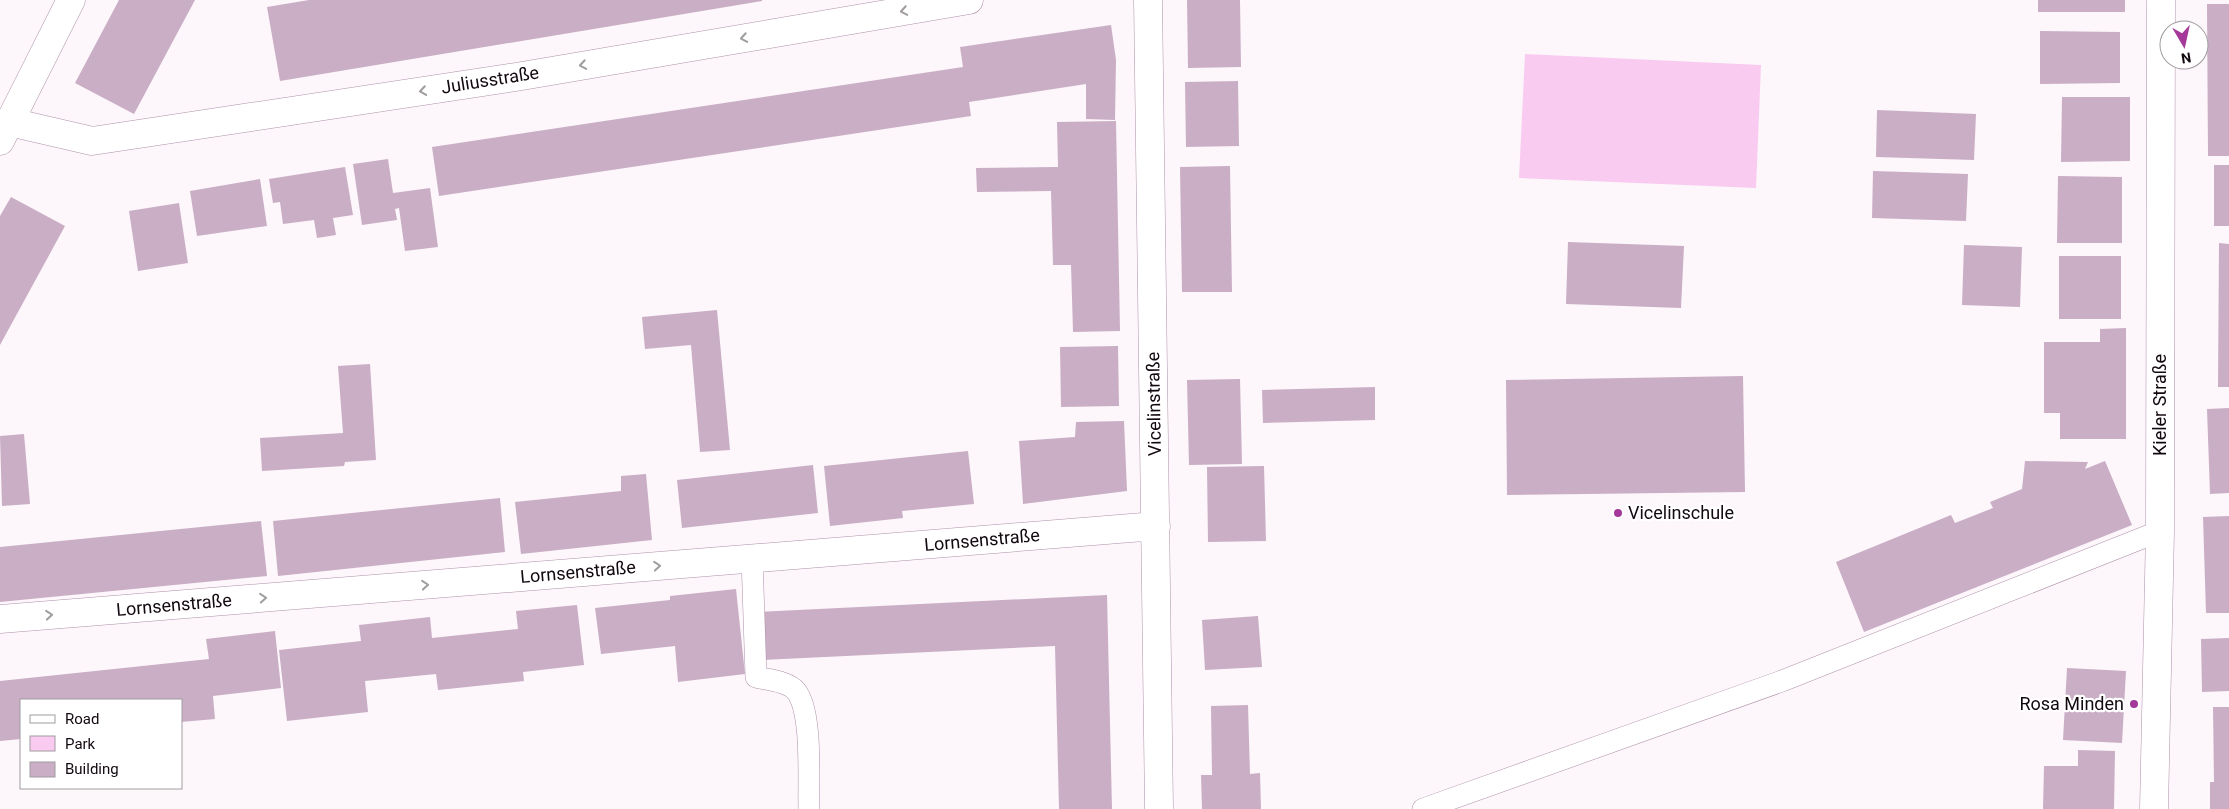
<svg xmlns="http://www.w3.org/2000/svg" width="2229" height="809" font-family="Roboto,sans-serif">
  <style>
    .green { fill: #f9cbf1 }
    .building { fill: #caaec5 }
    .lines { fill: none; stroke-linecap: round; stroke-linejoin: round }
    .service-casing { stroke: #ad92a9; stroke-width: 22 }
    .minor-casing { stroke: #ad92a9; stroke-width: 29 }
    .tertiary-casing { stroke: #ad92a9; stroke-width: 29 }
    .service { stroke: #fff; stroke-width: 21 }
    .minor { stroke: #fff; stroke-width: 28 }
    .tertiary { stroke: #fff; stroke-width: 28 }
    .oneway { stroke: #a09c9f }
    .poi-dot { fill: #a43999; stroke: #fff; stroke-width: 2 }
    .labels { text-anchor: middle; stroke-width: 4.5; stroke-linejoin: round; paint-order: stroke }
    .street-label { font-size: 18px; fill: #120810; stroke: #fff }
    .poi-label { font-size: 18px; fill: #120810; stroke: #fff; text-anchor: start }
  </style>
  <rect width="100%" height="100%" fill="#fdf6fb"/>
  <path class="green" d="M1525,54l236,11 -5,123 -237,-10z"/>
  <path class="building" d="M119,0h76l-61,114 -59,-31z
    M309,0h453v1l-482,80 -13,-74z
    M1187,0h53l1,67 -53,1z
    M2038,0h87v12h-87z
    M2207,4h22v152h-21z
    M1111,25l5,35 -1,60 -29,-1v-35l-117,18 2,14 -532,80 -7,-49 531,-80 -3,-20z
    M2040,31l80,1v51l-80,1z
    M1238,81l1,65 -53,1 -1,-65z
    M2062,97h68v64l-69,1z
    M1877,110l99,4 -2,46 -98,-3z
    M1116,121l4,210 -47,1 -2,-67h-18l-2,-74 -74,1 -1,-24 82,-1 -1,-45z
    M388,159l5,34 37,-5 8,59 -33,4 -6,-43 -4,1 2,11 -35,5 -9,-61z
    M2214,165h15v61h-15z
    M1230,166l2,126h-50l-2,-125z
    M345,167l8,48 -20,3 3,17 -19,3 -3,-18 -31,4 -3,-22 -7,1 -4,-24z
    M1873,171l95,3 -2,47 -94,-3z
    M2058,176l64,1v66h-65z
    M260,179l7,47 -70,10 -7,-45z
    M11,197l54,29 -65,119v-129z
    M179,203l9,60 -50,8 -9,-60z
    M1568,242l116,4 -3,62 -115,-4z
    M2219,243l10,1v143h-11z
    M1964,245l58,2 -2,60 -58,-2z
    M2059,256h62v63h-62z
    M717,310l13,140 -30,2 -9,-107 -46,4 -3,-32z
    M2126,328v111h-66v-26h-16v-71h56v-13z
    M1118,346l1,60 -58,1 -1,-60z
    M370,364l6,96 -31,2 -1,4 -82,5 -2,-33 83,-5 -5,-67z
    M1743,376l2,116 -238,3 -1,-115z
    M1240,379l2,85 -53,1 -2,-85z
    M1375,387v33l-112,3 -1,-33z
    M2229,408v85l-19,1 -3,-85z
    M1124,421l3,70 -104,13 -4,-63 56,-4 1,-15z
    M24,434l6,70 -28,2 -2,-70z
    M968,451l6,53 -72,7 1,7 -73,8 -6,-60z
    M2025,461l63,1 -3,7 20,-8 27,64 -268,107 -28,-70 115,-47 4,8 38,-15 -3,-6 32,-13z
    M813,465l5,48 -136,15 -5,-48z
    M1264,466l2,75 -58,1 -1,-75z
    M646,474l6,66 -131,14 -6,-52 106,-11v-15z
    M500,498l5,54 -227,24 -5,-55z
    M2229,516v97h-23l-3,-96z
    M261,521l6,55 -267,26v-55z
    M736,589l9,85 -67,8 -3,-36 -74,8 -6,-46 75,-8v-4z
    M1107,595l5,214h-53l-4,-163 -293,14 -3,-48z
    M577,605l7,60 -61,7 1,9 -86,9 -2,-16 -71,7 3,31 -81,9 -8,-71 82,-9 -2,-16 71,-8 2,21 86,-9 -2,-18z
    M1258,616l4,51 -57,3 -3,-50z
    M275,631l6,57 -68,8 2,23 -34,3v-22h-160v39l-21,2v-60l209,-22 -3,-20z
    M2229,638v53l-27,1 -1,-53z
    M2067,668l59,3 -4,72 -59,-3z
    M1248,705l2,69 10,-1 1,36h-59l-1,-34h11l-1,-69z
    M2213,707h16v102h-19v-27h4z
    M2078,750l37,1 -1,58h-71l1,-43h34z"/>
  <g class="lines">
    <g class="service-casing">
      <path id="service" d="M752,558l4,119c12,3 32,4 40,14 17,21 12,90 13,118
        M1423,809l359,-128 378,-150"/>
    </g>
    <g class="minor-casing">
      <path id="minor" d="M1148,0l11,809
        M10,122l82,19 424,-64 453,-77
        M0,619l1156,-93"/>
    </g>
    <g class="tertiary-casing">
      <path id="tertiary" d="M0,141l71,-141
        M2154,809l6,-278 1,-531"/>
    </g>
    <use href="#service" class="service"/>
    <use href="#minor" class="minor"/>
    <use href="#tertiary" class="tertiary"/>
  </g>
  <defs><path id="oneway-chevron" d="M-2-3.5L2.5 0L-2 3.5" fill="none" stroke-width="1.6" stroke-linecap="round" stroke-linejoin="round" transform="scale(1.25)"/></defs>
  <g class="oneway">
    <use href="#oneway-chevron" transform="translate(904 11) rotate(170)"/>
    <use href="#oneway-chevron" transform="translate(744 38) rotate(170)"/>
    <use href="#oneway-chevron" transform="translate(583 65) rotate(170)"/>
    <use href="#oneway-chevron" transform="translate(423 91) rotate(171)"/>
    <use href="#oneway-chevron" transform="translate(657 566) rotate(-5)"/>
    <use href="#oneway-chevron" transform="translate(425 585) rotate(-5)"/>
    <use href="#oneway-chevron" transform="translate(263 598) rotate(-5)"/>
    <use href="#oneway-chevron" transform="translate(49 615) rotate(-5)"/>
  </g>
  <g class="poi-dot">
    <circle cx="1618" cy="513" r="5"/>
    <circle cx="2134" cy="704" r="5"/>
  </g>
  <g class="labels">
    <g class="street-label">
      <text transform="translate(490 80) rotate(-9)" y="6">Juliusstraße</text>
      <text transform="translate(1154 404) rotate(-91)" y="6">Vicelinstraße</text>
      <text transform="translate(2160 405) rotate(-90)" y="6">Kieler Straße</text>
      <text transform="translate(982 540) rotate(-5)" y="6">Lornsenstraße</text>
      <text transform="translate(578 572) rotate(-5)" y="6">Lornsenstraße</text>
      <text transform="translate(174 605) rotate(-5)" y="6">Lornsenstraße</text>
    </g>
    <g class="poi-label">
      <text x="1628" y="519">Vicelinschule</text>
      <text x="2124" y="710" text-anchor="end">Rosa Minden</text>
    </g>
  </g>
  <rect x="20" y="699" width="162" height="90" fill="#ffffff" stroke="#a09c9f"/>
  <rect x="30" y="715" width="25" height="8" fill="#ffffff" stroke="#a09c9f"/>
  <text x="65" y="724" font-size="15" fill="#120810">Road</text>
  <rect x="30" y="736" width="25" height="15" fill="#f9cbf1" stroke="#a09c9f"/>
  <text x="65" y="749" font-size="15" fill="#120810">Park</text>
  <rect x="30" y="762" width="25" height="15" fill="#caaec5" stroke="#a09c9f"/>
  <text x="65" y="774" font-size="15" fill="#120810">Building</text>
  <g transform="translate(2184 45) rotate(171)"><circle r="24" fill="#ffffff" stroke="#a09c9f"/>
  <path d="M0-4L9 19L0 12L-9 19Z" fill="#a43999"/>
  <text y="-8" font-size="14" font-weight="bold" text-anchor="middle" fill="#120810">N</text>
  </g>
</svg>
